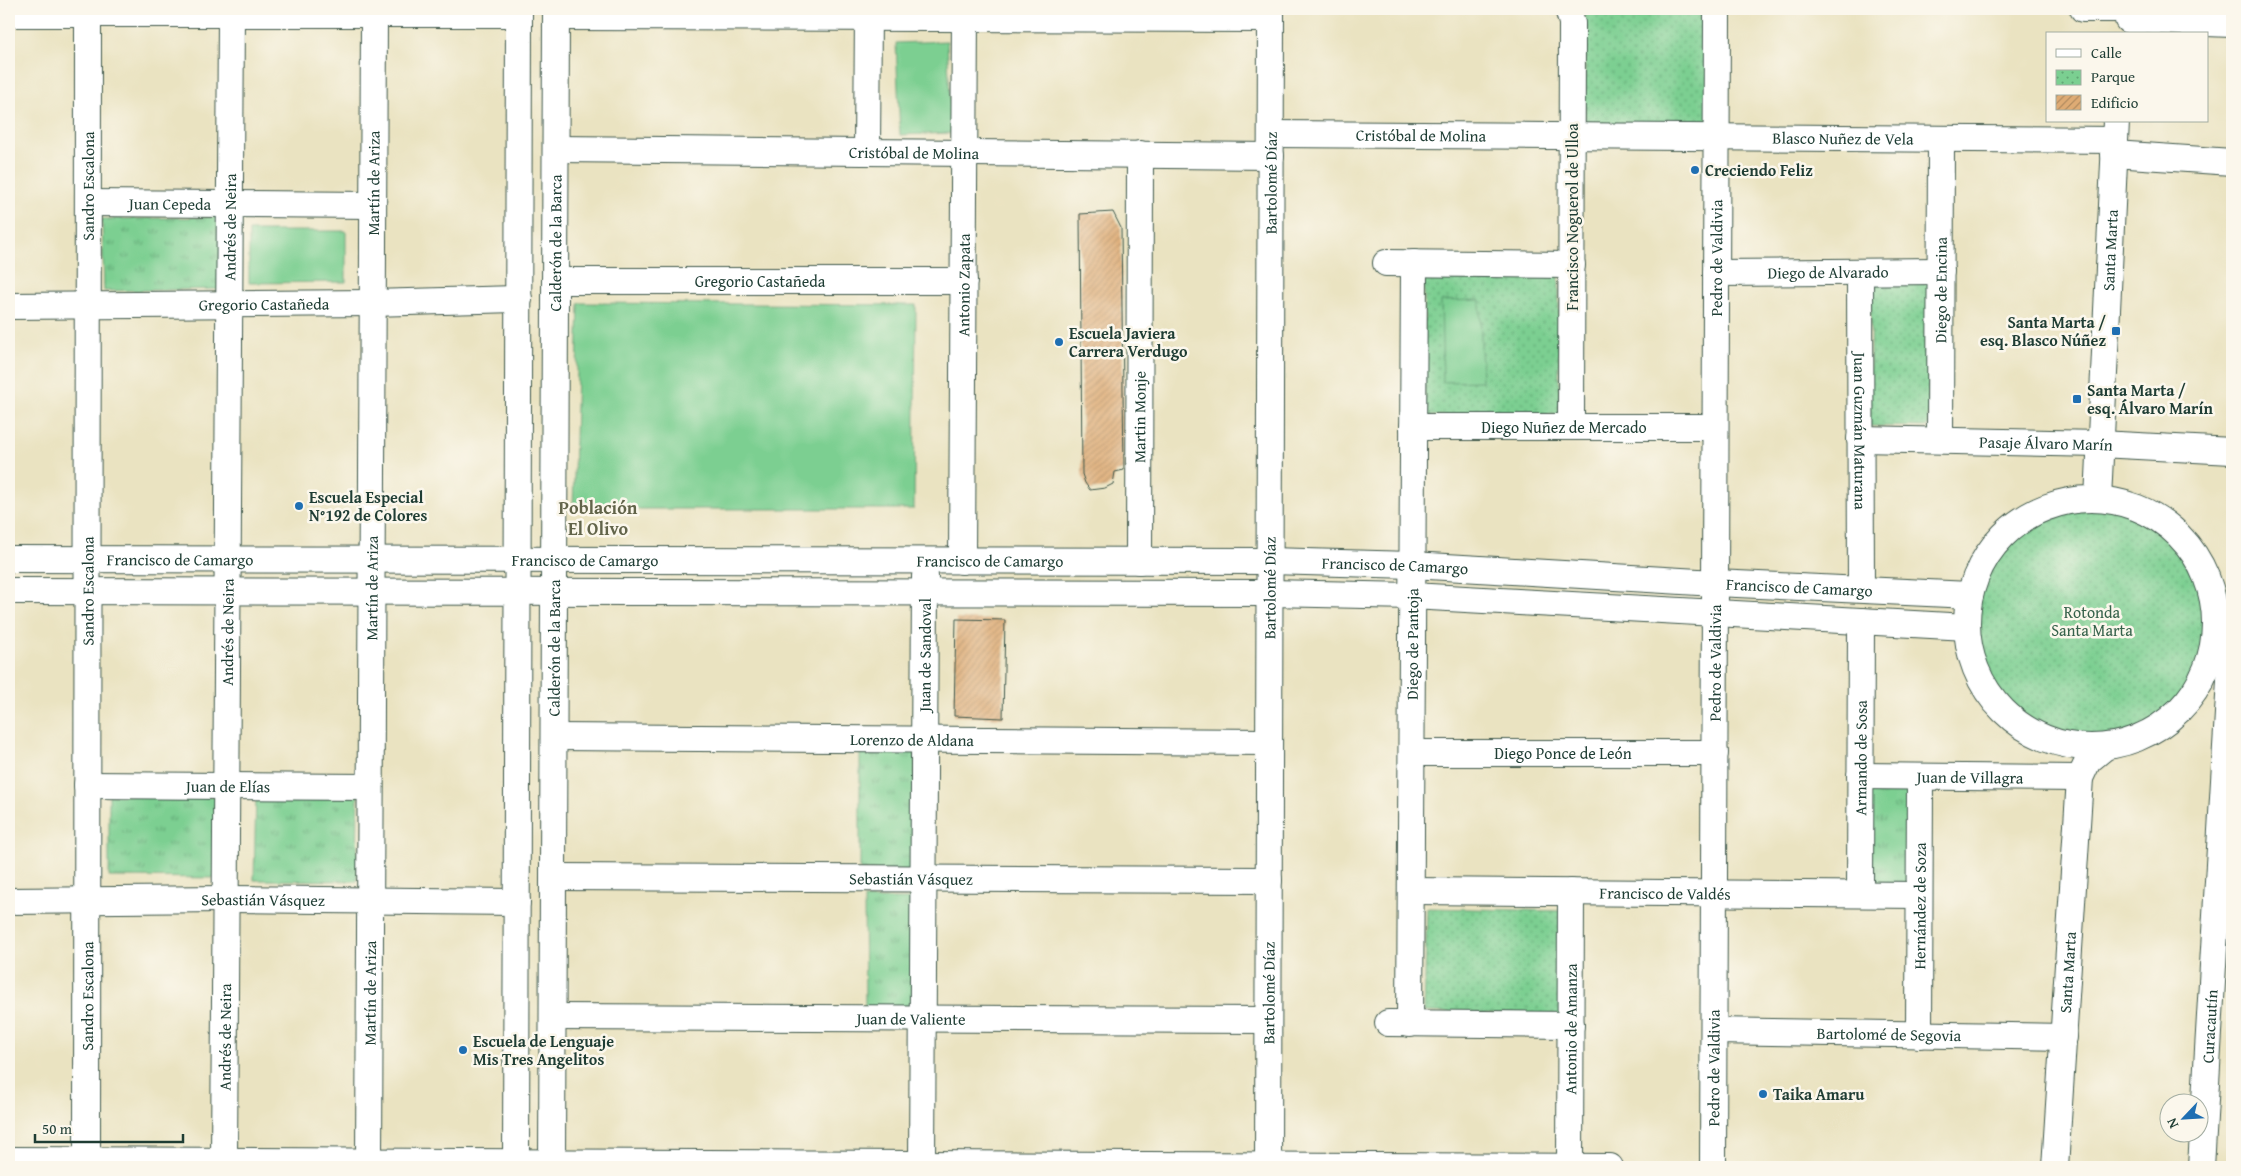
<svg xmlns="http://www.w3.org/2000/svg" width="2241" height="1176" font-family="'Gentium Book Plus',serif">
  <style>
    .grass { fill: url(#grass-tufts); stroke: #4d8662 }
    .park { fill: url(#park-dots); stroke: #4d8662 }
    .pitch { fill: #7bcf91; stroke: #4d8662 }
    .building { fill: url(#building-hatch) }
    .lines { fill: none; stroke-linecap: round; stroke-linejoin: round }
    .minor-casing { stroke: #3d5649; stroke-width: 28 }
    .minor { stroke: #fff; stroke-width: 26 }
    .poi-dot { fill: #1f6fb2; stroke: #fbf7ec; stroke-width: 2 }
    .labels { text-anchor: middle; stroke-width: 5; stroke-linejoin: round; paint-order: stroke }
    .street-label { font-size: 16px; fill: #1f3d34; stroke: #fbf7ec }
    .poi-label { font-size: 16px; font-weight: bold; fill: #1f3d34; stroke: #fbf7ec; text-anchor: start }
    .park-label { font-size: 16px; fill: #36624b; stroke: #fbf7ec }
    .neighbourhood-label { font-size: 18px; font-weight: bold; fill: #62644a; stroke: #fbf7ec }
  </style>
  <defs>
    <pattern id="grass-tufts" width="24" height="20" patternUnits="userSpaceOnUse" patternTransform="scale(1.25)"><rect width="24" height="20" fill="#7bcf91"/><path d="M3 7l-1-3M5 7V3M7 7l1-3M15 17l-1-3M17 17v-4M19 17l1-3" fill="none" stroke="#64a977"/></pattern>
    <pattern id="park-dots" width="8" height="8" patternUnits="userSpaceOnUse" patternTransform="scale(1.25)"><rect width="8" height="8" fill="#7bcf91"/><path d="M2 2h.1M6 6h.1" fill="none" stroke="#64a977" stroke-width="1.8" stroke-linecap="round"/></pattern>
    <pattern id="building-hatch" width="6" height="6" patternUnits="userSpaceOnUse" patternTransform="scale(1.25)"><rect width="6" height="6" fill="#deab74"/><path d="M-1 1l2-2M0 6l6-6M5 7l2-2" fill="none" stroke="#b38c60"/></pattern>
  </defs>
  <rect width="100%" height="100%" fill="#fbf7ec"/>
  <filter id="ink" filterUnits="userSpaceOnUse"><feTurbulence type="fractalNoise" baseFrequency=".02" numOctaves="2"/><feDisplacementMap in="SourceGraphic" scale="10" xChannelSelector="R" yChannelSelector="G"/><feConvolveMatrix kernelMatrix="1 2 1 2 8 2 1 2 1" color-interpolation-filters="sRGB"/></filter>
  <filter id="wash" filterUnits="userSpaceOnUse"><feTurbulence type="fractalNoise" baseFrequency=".0096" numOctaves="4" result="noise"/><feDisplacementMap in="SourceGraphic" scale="20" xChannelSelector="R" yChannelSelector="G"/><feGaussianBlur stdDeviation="1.12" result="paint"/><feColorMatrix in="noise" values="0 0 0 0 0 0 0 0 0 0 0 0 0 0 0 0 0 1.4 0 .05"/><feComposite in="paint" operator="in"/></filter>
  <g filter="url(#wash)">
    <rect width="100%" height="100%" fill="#eae3c1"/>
    <path class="grass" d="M223,217l2,72 -121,2 -2,-72z
      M860,749h55v122l-55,-1z
      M1867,780l44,1 -3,103h-40z
      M256,794l102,2 -1,85 -103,-1z
      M109,795l112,2 -1,81 -111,-1z
      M864,899h56l1,109 -56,1z"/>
    <path class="park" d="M1585,9h123l1,115h-124z
      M1559,271v143l-134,2 -1,-144z
      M1871,281l59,1 -2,145 -59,-1z
      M1976 621a116 116 0 1 1 232 0a116 116 0 1 1-232 0Z
      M1427,908l137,3 -2,104 -138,-3z"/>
    <path class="pitch" d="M947,41l5,92 -52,2 -4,-92z
      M249,231h97v51l-97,1z
      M1480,300l2,81 -39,1 -2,-81z
      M579,303l337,2 -2,204h-341z"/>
    <g id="blocks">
      <path class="building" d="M1113,212l8,16 3,242 -9,2 -2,12 -8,4 -15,2 -5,-7 -3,-9 -2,-260z
        M956,619l49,1 -2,98 -49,-2z"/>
    </g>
  </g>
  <g filter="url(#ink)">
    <use href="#blocks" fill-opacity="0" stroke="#3d5649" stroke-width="1"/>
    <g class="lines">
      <g class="minor-casing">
        <g id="minor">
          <path d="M1568,9l4,14 -1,404"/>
          <path d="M2083,9h31"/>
          <path d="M9,14h510"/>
          <path d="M556,17l715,2"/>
          <path d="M2128,20l104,4"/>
          <path id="s1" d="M1271,134l844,6"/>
          <path id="s2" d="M556,149l715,7"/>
          <path d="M867,152l1,-143"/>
          <path d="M2114,154l118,8"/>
          <path id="s3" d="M88,203l285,2"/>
          <path d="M1386,263l186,2"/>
          <path id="s4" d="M1860,272l1,317"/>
          <path id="s5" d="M1716,273l225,-2"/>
          <path id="s6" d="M555,281h409"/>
          <path id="s7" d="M9,306l363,-3 147,-4"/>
          <path id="s8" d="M1413,427h302"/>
          <path id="s9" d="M1860,439l240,5 132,7"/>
          <path id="s10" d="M1940,440l1,-301"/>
          <circle cx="2091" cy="623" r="124"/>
          <path id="s11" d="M2098,499l18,-378"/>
          <path id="s12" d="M9,559l1261,2 142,4 303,18 255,12"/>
          <path id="s13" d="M962,561l3,-552"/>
          <path id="s14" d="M1139,561l1,-407"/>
          <path d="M9,591l1261,2 142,3 555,31"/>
          <path id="s15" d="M554,737l715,5"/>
          <path id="s16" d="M1412,753h303"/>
          <path id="s17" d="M1860,776l220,2"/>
          <path id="s18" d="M87,785l283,2"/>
          <path id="s19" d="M553,877l716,3"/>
          <path id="s20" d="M1411,891l508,4"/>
          <path id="s21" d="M1860,894l1,-273"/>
          <path id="s22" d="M9,901l217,-2 291,3"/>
          <path id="s23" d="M553,1017l715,3"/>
          <path d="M1388,1023l183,2"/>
          <path id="s24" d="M1410,1024l4,-761"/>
          <path id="s25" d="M1714,1031l350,6"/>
          <path id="s26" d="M1919,1035l1,-258"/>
          <path d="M9,1160l1601,7"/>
          <path id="s27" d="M224,1161l7,-1147"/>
          <path id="s28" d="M369,1162l5,-1148"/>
          <path id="s29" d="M87,1167l1,-1153"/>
          <path d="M516,1167l3,-1158"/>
          <path id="s30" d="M552,1167l4,-1158"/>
          <path id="s31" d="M922,1167l3,-591"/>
          <path id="s32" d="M1268,1167l3,-1158"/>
          <path id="s33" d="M1570,1167l1,-275"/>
          <path id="s34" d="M1713,1167l4,-1158"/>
          <path id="s35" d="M2055,1167l25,-389 8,-17 17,-14"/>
          <path id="s36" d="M2201,1167l31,-521"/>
        </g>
      </g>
      <use href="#minor" class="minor"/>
    </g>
  </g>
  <g class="poi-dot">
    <circle cx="1695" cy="170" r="5"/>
    <rect x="2111" y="326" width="10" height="10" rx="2.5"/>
    <circle cx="1059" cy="342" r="5"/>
    <rect x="2072" y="394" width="10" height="10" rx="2.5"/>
    <circle cx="299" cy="506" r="5"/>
    <circle cx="463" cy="1050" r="5"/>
    <circle cx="1763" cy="1094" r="5"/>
  </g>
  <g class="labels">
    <g class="street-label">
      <text dy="6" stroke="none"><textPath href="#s1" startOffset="150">Cristóbal de Molina</textPath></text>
      <text dy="6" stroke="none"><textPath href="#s1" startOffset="572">Blasco Nuñez de Vela</textPath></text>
      <text dy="6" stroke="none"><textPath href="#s2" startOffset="358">Cristóbal de Molina</textPath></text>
      <text dy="6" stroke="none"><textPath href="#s28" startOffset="979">Martín de Ariza</textPath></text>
      <text dy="6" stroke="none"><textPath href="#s32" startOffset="984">Bartolomé Díaz</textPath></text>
      <text dy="6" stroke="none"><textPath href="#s29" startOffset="981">Sandro Escalona</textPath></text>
      <text dy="6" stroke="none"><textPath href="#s3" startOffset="82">Juan Cepeda</textPath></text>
      <text transform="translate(1572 217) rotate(-90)" y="6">Francisco Noguerol de Ulloa</text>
      <text dy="6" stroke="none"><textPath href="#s27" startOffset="934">Andrés de Neira</textPath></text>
      <text dy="6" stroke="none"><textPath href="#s30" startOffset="924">Calderón de la Barca</textPath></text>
      <text dy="6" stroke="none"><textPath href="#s11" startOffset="249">Santa Marta</textPath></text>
      <text dy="6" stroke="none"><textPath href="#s34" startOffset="909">Pedro de Valdivia</textPath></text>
      <text dy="6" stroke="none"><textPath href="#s5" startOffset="112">Diego de Alvarado</textPath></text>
      <text dy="6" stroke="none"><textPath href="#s6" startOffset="205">Gregorio Castañeda</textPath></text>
      <text dy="6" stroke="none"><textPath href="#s13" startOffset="276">Antonio Zapata</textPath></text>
      <text dy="6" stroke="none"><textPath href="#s10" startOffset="150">Diego de Encina</textPath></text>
      <text dy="6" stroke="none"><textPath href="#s7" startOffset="255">Gregorio Castañeda</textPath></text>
      <text dy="6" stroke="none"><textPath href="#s14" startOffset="144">Martin Monje</textPath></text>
      <text dy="6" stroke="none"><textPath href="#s8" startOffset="151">Diego Nuñez de Mercado</textPath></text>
      <text dy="6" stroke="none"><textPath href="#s4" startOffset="159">Juan Guzmán Maturana</textPath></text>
      <text dy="6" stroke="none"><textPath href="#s9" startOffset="186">Pasaje Álvaro Marín</textPath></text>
      <text dy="6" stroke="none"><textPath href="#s12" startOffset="171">Francisco de Camargo</textPath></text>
      <text dy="6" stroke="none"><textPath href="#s12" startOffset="576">Francisco de Camargo</textPath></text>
      <text dy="6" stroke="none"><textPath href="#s12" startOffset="981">Francisco de Camargo</textPath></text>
      <text dy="6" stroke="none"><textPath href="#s12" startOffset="1386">Francisco de Camargo</textPath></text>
      <text dy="6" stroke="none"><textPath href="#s12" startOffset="1791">Francisco de Camargo</textPath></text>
      <text dy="6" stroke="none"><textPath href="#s28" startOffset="574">Martín de Ariza</textPath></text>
      <text dy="6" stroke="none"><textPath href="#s32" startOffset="579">Bartolomé Díaz</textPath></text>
      <text dy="6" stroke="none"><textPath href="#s29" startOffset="576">Sandro Escalona</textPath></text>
      <text dy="6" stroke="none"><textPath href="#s27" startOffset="529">Andrés de Neira</textPath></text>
      <text dy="6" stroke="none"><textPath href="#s24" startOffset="380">Diego de Pantoja</textPath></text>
      <text dy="6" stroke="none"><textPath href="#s30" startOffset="519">Calderón de la Barca</textPath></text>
      <text dy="6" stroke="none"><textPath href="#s31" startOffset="512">Juan de Sandoval</textPath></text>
      <text dy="6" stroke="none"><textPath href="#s34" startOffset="504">Pedro de Valdivia</textPath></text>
      <text dy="6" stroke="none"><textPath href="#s15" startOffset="358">Lorenzo de Aldana</textPath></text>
      <text dy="6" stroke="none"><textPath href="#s16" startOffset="151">Diego Ponce de León</textPath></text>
      <text dy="6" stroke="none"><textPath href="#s21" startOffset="136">Armando de Sosa</textPath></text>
      <text dy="6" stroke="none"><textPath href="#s17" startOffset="110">Juan de Villagra</textPath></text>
      <text dy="6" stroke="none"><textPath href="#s18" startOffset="141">Juan de Elías</textPath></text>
      <text dy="6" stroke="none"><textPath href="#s19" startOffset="358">Sebastián Vásquez</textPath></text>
      <text dy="6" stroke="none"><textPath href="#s20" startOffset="254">Francisco de Valdés</textPath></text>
      <text dy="6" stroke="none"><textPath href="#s22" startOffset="254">Sebastián Vásquez</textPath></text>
      <text dy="6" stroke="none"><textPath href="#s26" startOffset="129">Hernández de Soza</textPath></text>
      <text dy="6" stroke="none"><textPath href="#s35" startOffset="195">Santa Marta</textPath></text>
      <text dy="6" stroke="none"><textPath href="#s28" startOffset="169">Martín de Ariza</textPath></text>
      <text dy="6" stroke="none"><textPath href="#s32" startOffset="174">Bartolomé Díaz</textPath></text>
      <text dy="6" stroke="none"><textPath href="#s29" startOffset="171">Sandro Escalona</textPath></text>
      <text dy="6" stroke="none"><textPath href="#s23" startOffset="358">Juan de Valiente</textPath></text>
      <text dy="6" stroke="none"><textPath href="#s36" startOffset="141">Curacautín</textPath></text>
      <text dy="6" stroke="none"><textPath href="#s33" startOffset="138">Antonio de Amanza</textPath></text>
      <text dy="6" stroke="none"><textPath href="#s25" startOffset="175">Bartolomé de Segovia</textPath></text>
      <text dy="6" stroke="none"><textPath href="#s27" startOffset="124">Andrés de Neira</textPath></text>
      <text dy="6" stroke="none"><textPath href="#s34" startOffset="99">Pedro de Valdivia</textPath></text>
    </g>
    <g class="poi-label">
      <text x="1705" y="176">Creciendo Feliz</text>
      <text x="2106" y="328" text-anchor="end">Santa Marta /<tspan x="2106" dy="18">esq. Blasco Núñez</tspan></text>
      <text x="1069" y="339">Escuela Javiera<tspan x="1069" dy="18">Carrera Verdugo</tspan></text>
      <text x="2087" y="396">Santa Marta /<tspan x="2087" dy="18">esq. Álvaro Marín</tspan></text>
      <text x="309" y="503">Escuela Especial<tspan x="309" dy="18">N°192 de Colores</tspan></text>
      <text x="473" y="1047">Escuela de Lenguaje<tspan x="473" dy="18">Mis Tres Angelitos</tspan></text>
      <text x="1773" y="1100">Taika Amaru</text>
    </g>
    <g class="park-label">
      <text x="2092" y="618">Rotonda<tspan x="2092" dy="18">Santa Marta</tspan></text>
    </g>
    <g class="neighbourhood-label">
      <text x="598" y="514">Población<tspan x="598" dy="21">El Olivo</tspan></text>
    </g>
  </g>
  <rect width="2241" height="1176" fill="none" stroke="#fbf7ec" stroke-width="30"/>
  <rect x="2046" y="32" width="162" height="90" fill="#fbf7ec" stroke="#a3ada2"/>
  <rect x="2056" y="49" width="25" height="8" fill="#ffffff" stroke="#a3ada2"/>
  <text x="2091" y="58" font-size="15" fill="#1f3d34">Calle</text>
  <rect x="2056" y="70" width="25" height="15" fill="url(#park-dots)" stroke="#a3ada2"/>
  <text x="2091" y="82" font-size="15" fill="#1f3d34">Parque</text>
  <rect x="2056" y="95" width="25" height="15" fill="url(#building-hatch)" stroke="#a3ada2"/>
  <text x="2091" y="108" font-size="15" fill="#1f3d34">Edificio</text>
  <g transform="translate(2184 1118) rotate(245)"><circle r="24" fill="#fbf7ec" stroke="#a3ada2"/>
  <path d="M0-4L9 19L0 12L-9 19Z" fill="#1f6fb2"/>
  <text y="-8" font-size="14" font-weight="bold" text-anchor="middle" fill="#1f3d34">N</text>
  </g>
  <path d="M35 1134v8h148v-8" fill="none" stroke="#1f3d34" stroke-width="2.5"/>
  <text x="42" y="1134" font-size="15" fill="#1f3d34" stroke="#fbf7ec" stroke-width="4" paint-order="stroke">50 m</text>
</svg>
